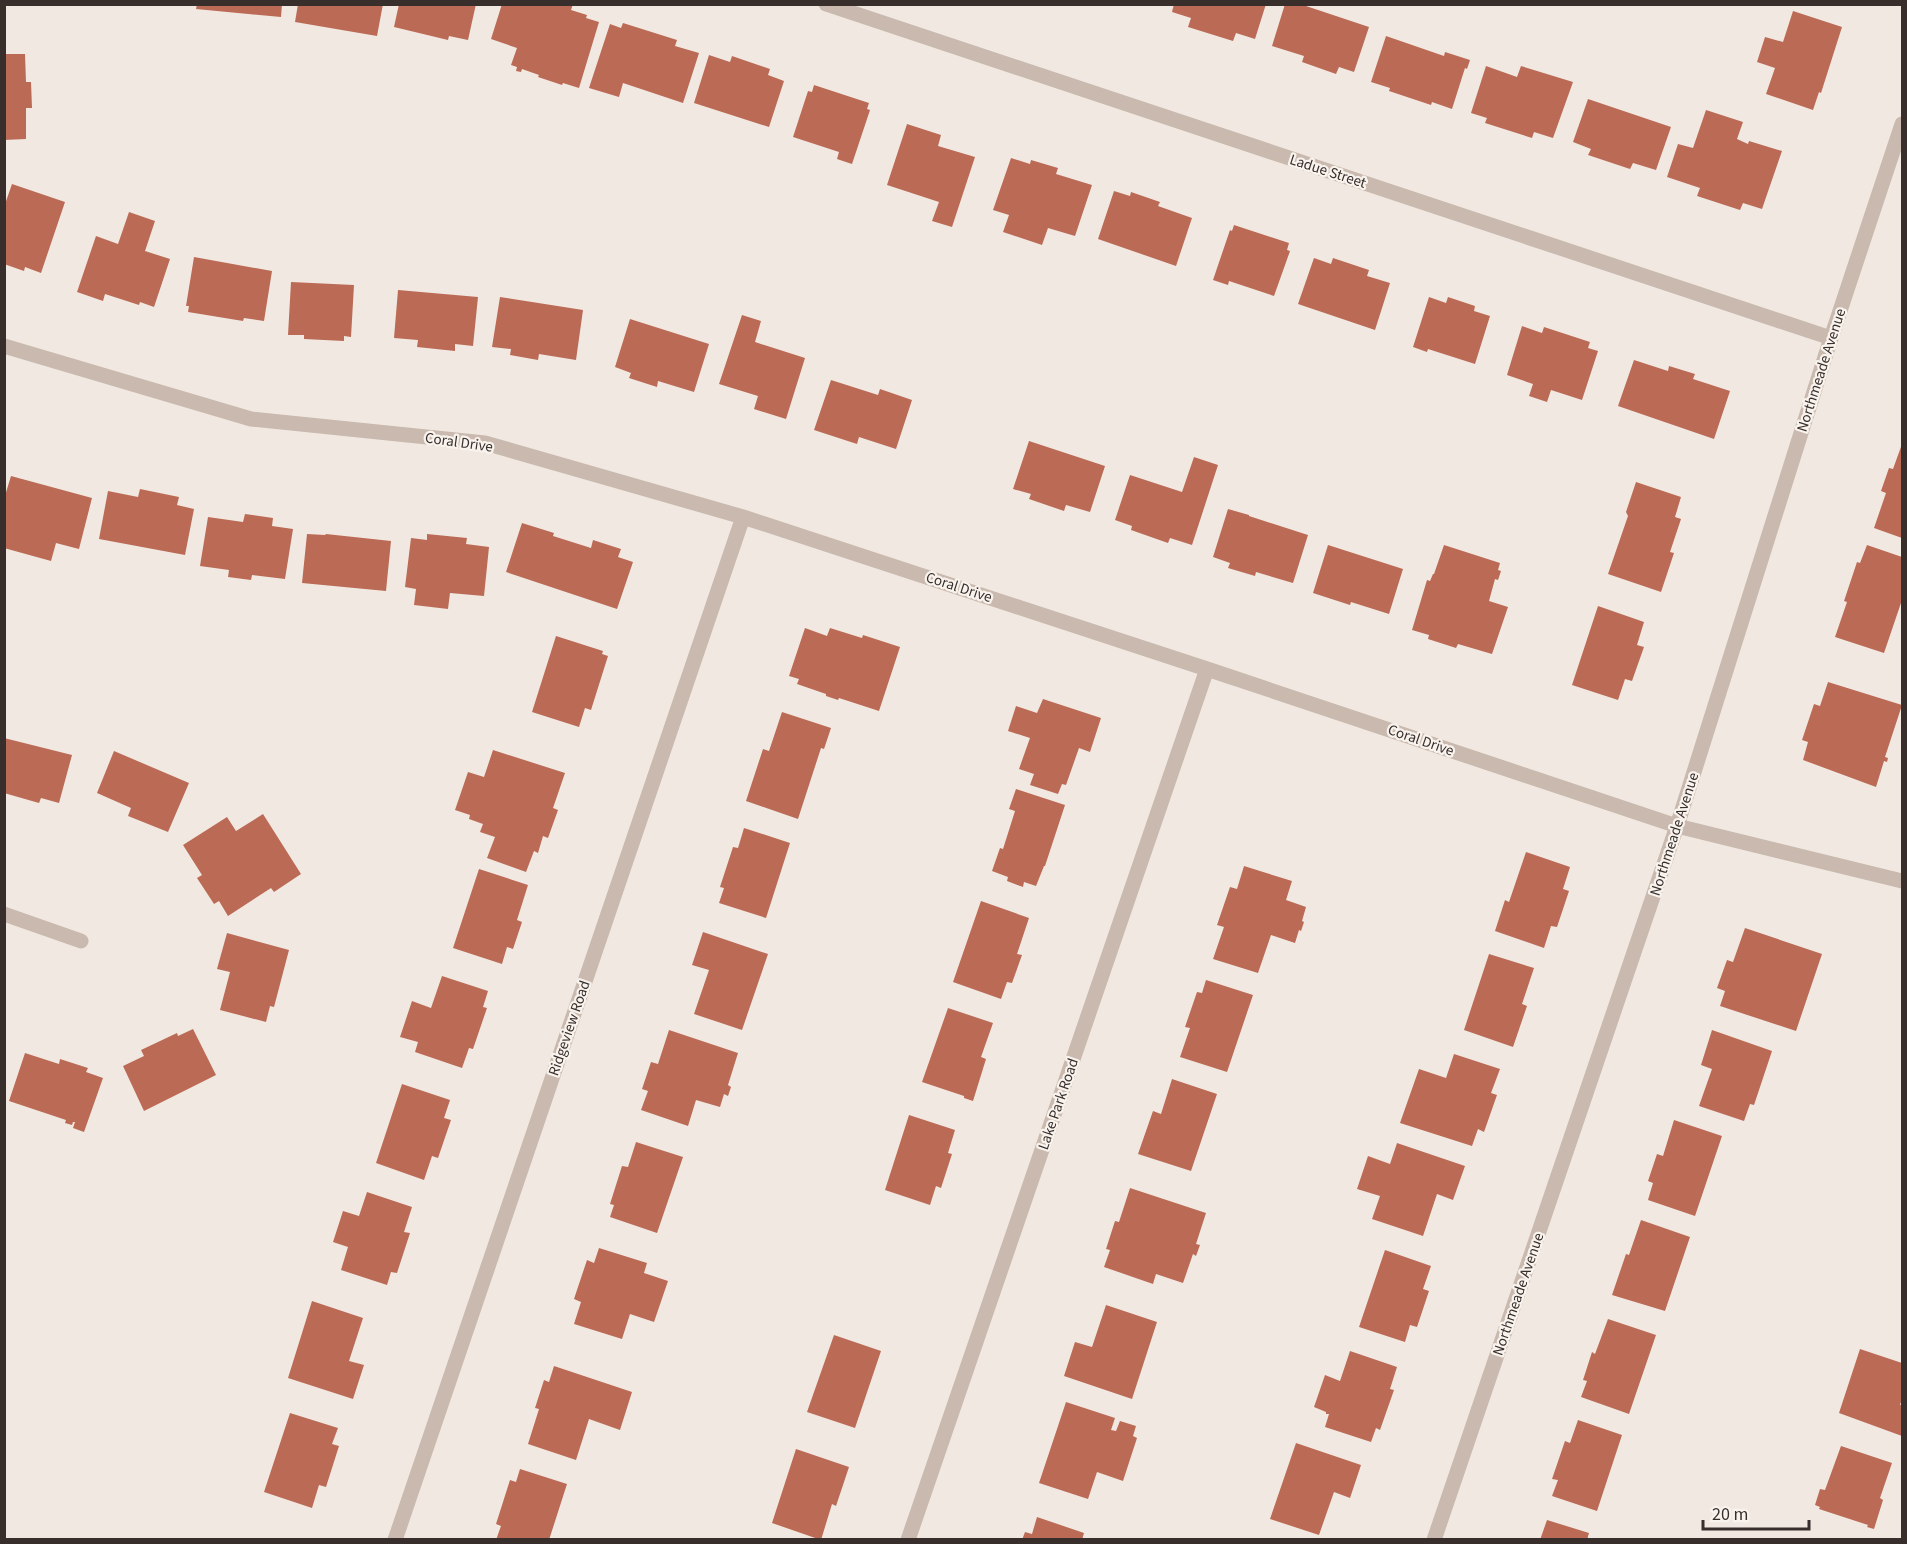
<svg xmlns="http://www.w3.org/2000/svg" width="1907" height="1544" font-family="'Source Sans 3',sans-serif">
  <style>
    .building { fill: #bb6a56 }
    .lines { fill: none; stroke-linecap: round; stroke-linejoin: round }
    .street { stroke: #c9b9ae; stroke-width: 15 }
    .labels { text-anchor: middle; stroke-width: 4.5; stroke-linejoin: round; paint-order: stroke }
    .street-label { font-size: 15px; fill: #382f2c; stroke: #f9f3ee }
  </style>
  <rect width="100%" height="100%" fill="#f1e9e1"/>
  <path class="building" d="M197,4h85l-1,13 -85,-8z
    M298,4h85l-6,32 -82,-14z
    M399,4h77l-8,36 -19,-4 -1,4 -54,-13z
    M502,4h71l-2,6 16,5 -1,3 13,4 -20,66 -16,-5 -1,2 -24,-8 1,-2 -17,-6 -1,3 -5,-1 1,-4 -6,-2 6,-17 -26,-9z
    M1174,4h92l-11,35 -19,-6 -3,8 -45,-14 3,-9 -19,-6z
    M1285,4h15l69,23 -15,45 -15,-5 -3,7 -34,-12 2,-6 -32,-10z
    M1793,11l49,16 -21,66 -2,-1 -6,18 -47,-16 9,-26 -18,-6 8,-25 18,5z
    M623,23l54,17 -2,6 24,7 -16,50 -60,-20 -4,14 -30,-9 21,-64 11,4z
    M1386,36l58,20 1,-4 25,8 -3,9 -2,-1 -13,41 -20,-7 -1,3 -42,-14 1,-3 -19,-6z
    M4,54h21l1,28h5l1,26h-6v31l-22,1z
    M709,55l21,7 2,-6 38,13 -2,6 16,6 -15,46 -75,-24z
    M1486,66l31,11 4,-11 52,16 -20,56 -19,-6 -2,6 -47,-15 2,-5 -16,-5z
    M814,85l55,18 -2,6 3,1 -18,54 -15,-5 2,-7 -46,-15 15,-46 4,1z
    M1588,99l83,28 -15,43 -23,-7 -3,6 -42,-14 3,-6 -18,-7z
    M1706,110l37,12 -6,17 11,5 1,-3 33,10 -20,58 -19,-6 -3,7 -43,-14 3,-8 -33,-11 11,-33 15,4z
    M907,124l34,11 -3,11 37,11 -23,70 -20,-6 7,-19 -52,-17z
    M1011,158l19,6 1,-4 27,8 -2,6 36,11 -17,51 -27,-8 -6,17 -39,-13 6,-17 -16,-5z
    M12,184l53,18 -24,71 -16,-6 -1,4 -20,-7v-57z
    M1114,191l16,5 1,-4 29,10 -2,4 34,12 -16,48 -78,-27z
    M129,212l26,9 -10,30 25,8 -16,48 -14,-5 -1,3 -34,-11 -2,7 -26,-9 19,-56 22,8z
    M1234,225l55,18 -2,7 3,1 -16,45 -45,-15 -1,4 -15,-5 17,-50 2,1z
    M194,257l78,14 -8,50 -20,-3 -1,3 -55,-9 1,-6h-3z
    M1314,258l17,6 2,-6 36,12 -2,6 23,7 -15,47 -77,-26z
    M291,282l63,3 -3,52 -7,-1v5l-40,-2v-4h-16z
    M398,290l80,7 -5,49 -18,-2v7l-38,-4 1,-7 -24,-2z
    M500,297l83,13 -7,50 -37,-6 -1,6 -28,-5 1,-6 -19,-2z
    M1429,297l17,6 2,-6 27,9 -1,5 16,5 -15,48 -47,-15 -1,3 -14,-5z
    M742,315l19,6 -6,21 50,16 -19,61 -32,-10 4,-13 -39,-12z
    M630,319l79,25 -15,48 -36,-11 -1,6 -28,-9 2,-5 -16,-6z
    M1522,326l20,7 2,-6 46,15 -2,6 10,3 -16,49 -31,-10 -4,12 -18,-6 4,-12 -26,-9z
    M1634,360l34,11 1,-5 26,8 -2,5 37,12 -16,48 -96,-33z
    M831,380l47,15 2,-6 32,11 -16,49 -37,-12 -2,7 -43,-14z
    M1029,441l76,25 -15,46 -24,-7 -2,6 -35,-12 2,-5 -18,-5z
    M1902,444v94l-28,-10 12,-35 -5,-2 8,-23 4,1z
    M1194,457l24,8 -26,80 -22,-7 -2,5 -37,-13 1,-4 -17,-6 15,-45 52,17z
    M11,476l81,22 -13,51 -23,-6 -5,18 -47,-13v-49z
    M1636,482l45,15 -6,20 6,2 -11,33 4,1 -13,39 -53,-18 20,-58 -2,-4z
    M140,489l39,8 -2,8 17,4 -9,46 -86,-16 9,-48 30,6z
    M1228,509l21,6v1l59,19 -15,48 -37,-11 -1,4 -27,-8 2,-5 -17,-6z
    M245,514l28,4 -1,8 21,3 -8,50 -33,-4 -1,5 -23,-3 1,-7 -29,-4 8,-49 35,5z
    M522,523l32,10 -1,3 38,12 2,-8 28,9 -3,8 15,5 -16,47 -111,-37z
    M307,534l18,1 1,-1 65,7 -5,50 -84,-8z
    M427,534l40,4 -1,6 23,3 -5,49 -34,-3 -2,16 -34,-4 2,-16 -11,-2 6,-49 16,2z
    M1328,545l75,24 -14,45 -38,-12 -1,3 -37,-12z
    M1444,545l56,18 -2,7 3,1 -3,9 -3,-1 -6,22 19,6 -16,47 -34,-10 -2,4 -28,-9 1,-4 -17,-5 15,-50 3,1 3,-7h1z
    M1867,545l35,12v43l-18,53 -49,-16 12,-35 -3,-1 13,-39 3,1z
    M1598,606l46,16 -7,23 7,2 -12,34 -7,-2 -7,21 -46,-15z
    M805,628l22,8 3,-8 32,10 1,-3 37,12 -21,64 -40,-13 -1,2 -12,-4v-2l-29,-10 2,-5 -10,-3z
    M556,636l47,15 -1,3 6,2 -17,54 -6,-2 -6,19 -47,-15z
    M1828,682l74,23 -17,52 3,1 -1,4 -3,-1 -8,26 -73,-27 5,-18 -6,-2 12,-36 6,2z
    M1043,699l58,19 -11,34 -11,-4 -13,37 -4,-1 -4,10 -28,-9 4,-11 -15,-5 11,-31 -22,-7 8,-25 21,7z
    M782,712l49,16 -7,21 -3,-1 -23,71 -52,-18 17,-52 6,2z
    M4,738l68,17 -13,48 -18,-5 -2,5 -35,-10z
    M493,750l72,23 -12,35 5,2 -10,28 -5,-2 -5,17 -4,-2 -8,21 -39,-14 8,-21 -15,-5 3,-8 -14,-5 1,-4 -15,-5 13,-38 16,5z
    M114,751l75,32 -21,49 -40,-16 3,-8 -34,-15z
    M1016,789l49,16 -20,61h-1l-8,20 -12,-4 -1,5 -16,-6 1,-4 -16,-6 8,-23 3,1 12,-38 -6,-2z
    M263,814l38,60 -27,18 -3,-4 -43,28 -9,-15 -5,3 -17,-26 5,-3 -19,-30 44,-28 9,14z
    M744,828l46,15 -24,75 -47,-15 5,-15 -4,-1 13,-40 5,1z
    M1526,852l44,15 -7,22 6,2 -12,36 -6,-1 -7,22 -49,-17 10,-31 4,2z
    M1244,866l48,15 -6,19 20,7 -4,14 2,1 -3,9 -2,-1 -4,13 -24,-8 -13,38 -45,-14 11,-32 -7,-2 13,-38 7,2z
    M479,869l49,16 -11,35 5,2 -9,27 -6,-2 -5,17 -49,-16z
    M981,901l48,17 -12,36 5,1 -10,28 -5,-1 -6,17 -48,-17z
    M1745,928l77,26 -26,77 -76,-25 5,-15 -8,-3 10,-28 6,2z
    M703,932l65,22 -26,76 -48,-16 15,-44 -17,-5z
    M227,933l62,17 -15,57 -4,-1 -4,16 -46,-12 10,-38 -13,-3z
    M1489,954l45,14 -12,36 5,2 -14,41 -49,-17z
    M442,976l46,15 -5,16 4,1 -14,41 -4,-1 -7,20 -47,-16 3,-10 -18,-5 12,-36 19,7z
    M1206,980l47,15 -26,77 -47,-15 10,-29 -5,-1 12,-35 5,1z
    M948,1008l45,15 -12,34 5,2 -13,42 -9,-3v-2l-42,-14z
    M193,1029l23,46 -72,36 -21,-45 21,-10 -3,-6 36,-17 1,3z
    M669,1030l69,23 -10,32 3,2 -3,9 -4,-2 -4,13 -24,-7 -8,26 -47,-16 7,-19 -6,-2 9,-27 7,2z
    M1712,1030l60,21 -18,54 -4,-1 -6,17 -45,-15 13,-37 -11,-4z
    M25,1053l34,11 1,-5 28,9 -2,4 17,6 -19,54 -11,-4 2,-6h-2l-1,3 -7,-2 1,-3 -57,-19z
    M1454,1054l46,15 -9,24 6,2 -13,37 -6,-3 -6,17 -72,-23 19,-54 27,9z
    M1172,1079l45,15 -26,77 -53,-17 15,-43 8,3z
    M402,1084l48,16 -6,18 7,2 -13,38 -6,-2 -8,24 -48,-17z
    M909,1115l46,15 -7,23 4,1 -11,34 -5,-2 -6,19 -45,-15z
    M1674,1120l48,16 -27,80 -47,-16 5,-17 -5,-2 9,-27 6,2z
    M636,1142l47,15 -26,76 -47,-16 4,-12 -4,-1 12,-38 6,1z
    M1397,1143l68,23 -12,34 -16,-6 -14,42 -51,-17 8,-23 -23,-7 11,-33 22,8z
    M1130,1188l76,25 -10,31 4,1 -4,11 -3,-2 -10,29 -27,-9 -3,10 -49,-17 6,-17 -4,-1 9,-28 4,1z
    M367,1192l45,15 -8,25 6,1 -13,40 -6,-1 -4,13 -46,-15 7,-23 -15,-5 10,-31 16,5z
    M1641,1220l49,17 -25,74 -53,-16 14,-41 3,1z
    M599,1248l48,15 -3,10 24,8 -14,41 -24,-8 -8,25 -48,-15 7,-22 -7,-3 13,-39 7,3z
    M1385,1250l46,16 -8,23 6,2 -12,36 -7,-2 -5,17 -46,-15z
    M312,1301l51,17 -14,43 15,4 -11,34 -65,-21z
    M1106,1305l51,17 -25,77 -68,-23 11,-34 17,5z
    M1608,1319l48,16 -27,79 -48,-17 6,-16 -4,-1 9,-28 3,2z
    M834,1335l47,16 -26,77 -48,-16z
    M1860,1349l42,14v36l-2,6h2v31l-63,-23z
    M1350,1351l47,16 -7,22 4,1 -14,40 -4,-2 -5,14 -46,-15 4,-13h-3v-2l-12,-5 11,-32 15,6z
    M554,1366l78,26 -12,38 -31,-11 -13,41 -48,-16 11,-35 -4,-1 9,-28 5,2z
    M1066,1402l49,16 -4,12 5,1 4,-10 16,5 -3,10 4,2 -14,43 -26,-9 -9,27 -49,-16z
    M290,1413l48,15 -6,16 7,2 -13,41 -7,-2 -7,23 -48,-16z
    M1578,1420l44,15 -25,76 -45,-15 6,-16 -6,-1 13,-38 5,2z
    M1296,1443l65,22 -11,33 -16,-6 -15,43 -49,-16z
    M1841,1446l51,17 -12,35 3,2 -9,29 -7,-2 1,-2 -49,-16 1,-2 -5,-2 5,-16 5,1z
    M796,1449l53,18 -13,39 -4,-2 -11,36 -49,-17z
    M520,1469l47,15 -18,56h-53l5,-14 -5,-2 14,-44 6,2z
    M1037,1517l47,16 -2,7h-60l3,-8 7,2z
    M1547,1520l42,13 -2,7h-47z"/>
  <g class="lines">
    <path class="street" d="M826,4l1005,334
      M4,346l247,73 234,24 258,74 464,152 470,157 225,55
      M4,914l77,27
      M395,1540l348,-1023
      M908,1540l299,-871
      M1434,1540l243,-714 154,-488 71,-214"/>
  </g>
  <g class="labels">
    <g class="street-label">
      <text transform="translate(1328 171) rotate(18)" y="5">Ladue Street</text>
      <text transform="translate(1821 370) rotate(-72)" y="5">Northmeade Avenue</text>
      <text transform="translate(459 442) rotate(8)" y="5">Coral Drive</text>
      <text transform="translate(959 587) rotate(18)" y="5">Coral Drive</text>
      <text transform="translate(1421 740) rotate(19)" y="5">Coral Drive</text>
      <text transform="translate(1674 834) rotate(-72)" y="5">Northmeade Avenue</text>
      <text transform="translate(569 1028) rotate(-71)" y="5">Ridgeview Road</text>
      <text transform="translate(1058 1104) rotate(-71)" y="5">Lake Park Road</text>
      <text transform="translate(1518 1294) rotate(-71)" y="5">Northmeade Avenue</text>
    </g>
  </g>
  <rect width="1907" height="1544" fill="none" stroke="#382f2c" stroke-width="12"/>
  <path d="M1703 1520v9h106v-9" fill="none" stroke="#382f2c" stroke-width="3"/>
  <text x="1712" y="1520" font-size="18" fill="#382f2c" stroke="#f9f3ee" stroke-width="4.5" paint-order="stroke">20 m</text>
</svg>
